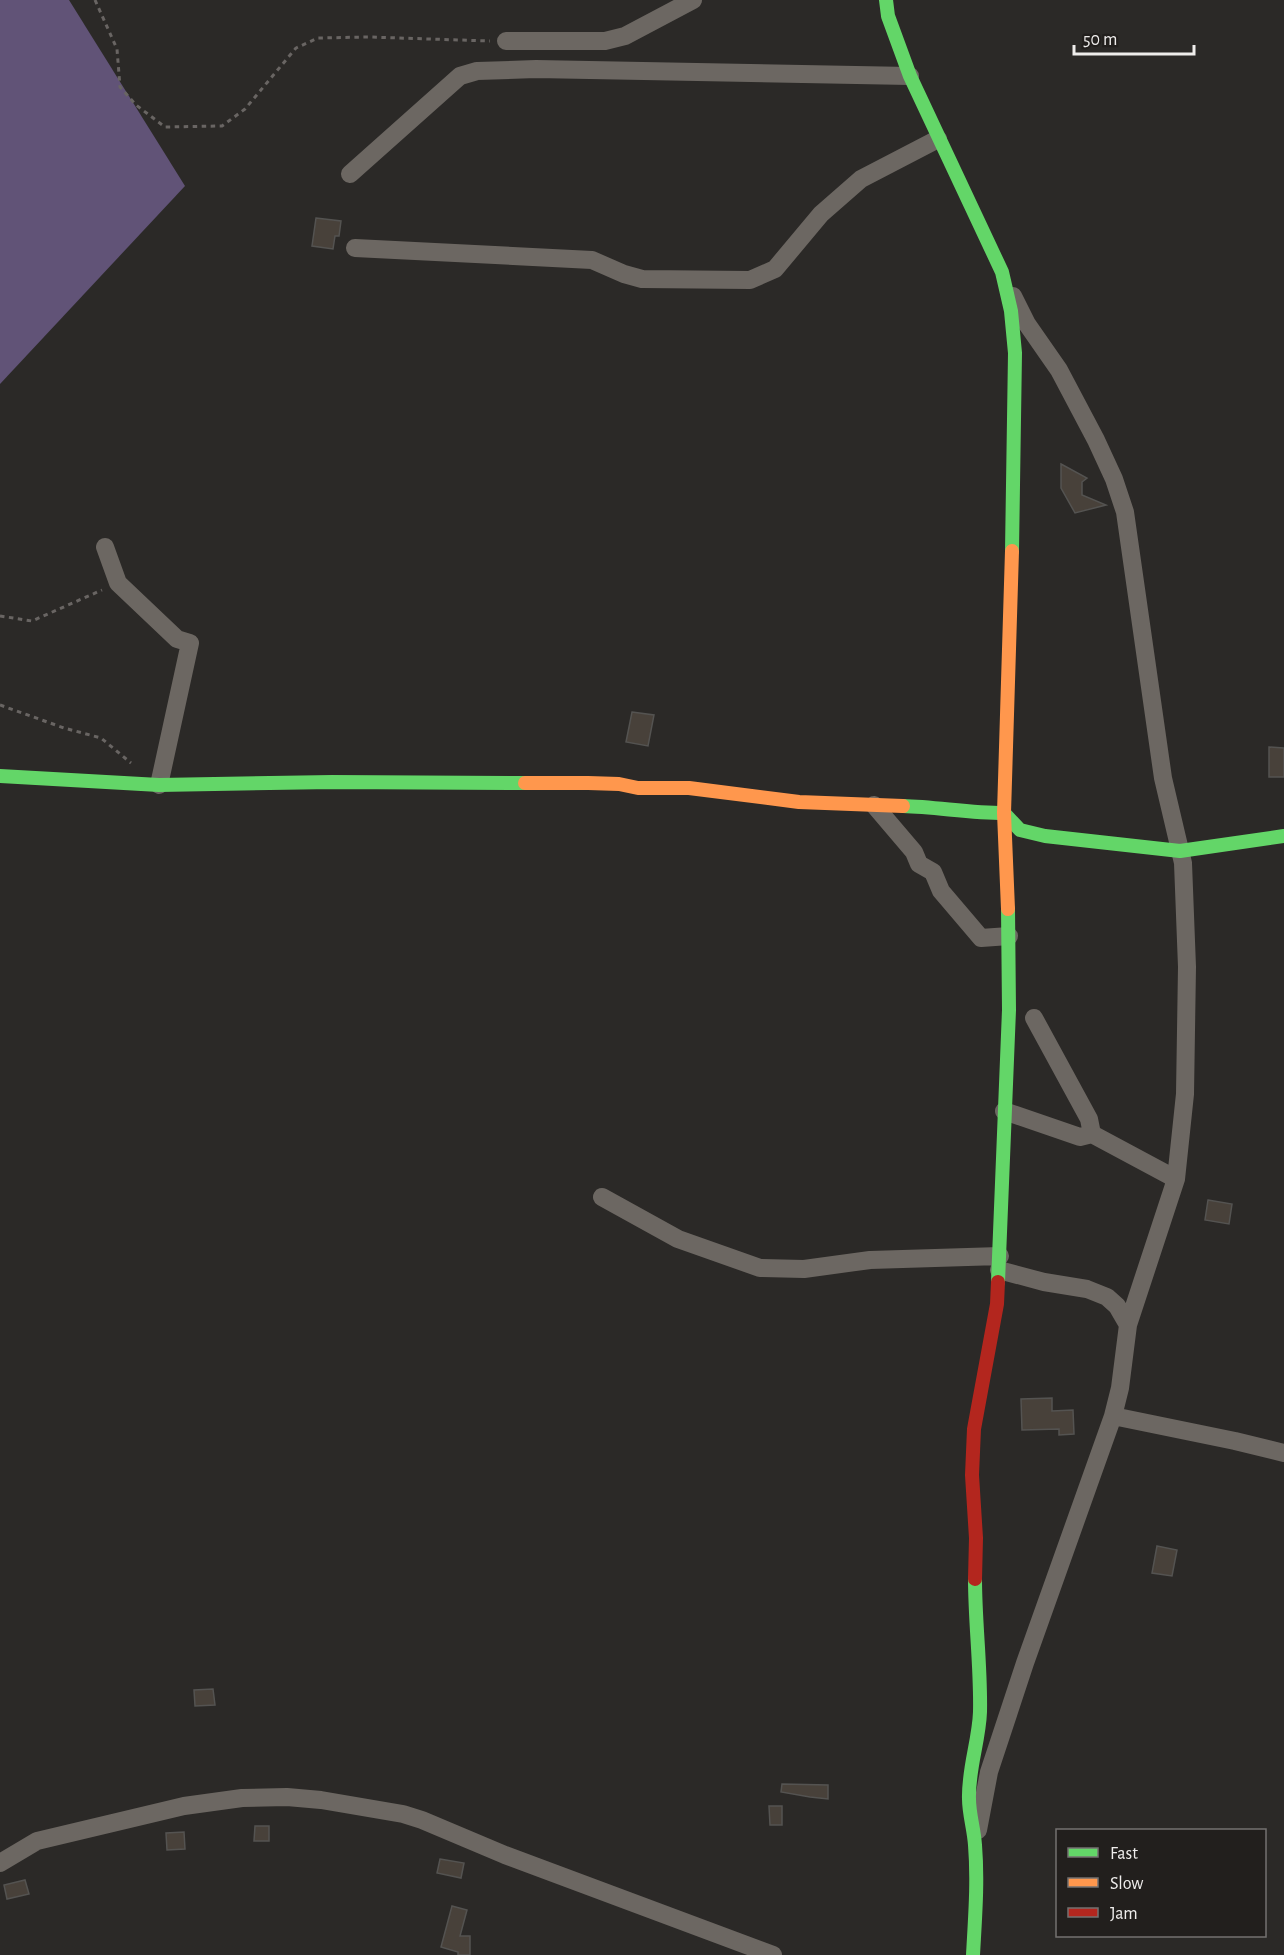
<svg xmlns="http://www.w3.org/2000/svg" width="1284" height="1955" font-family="'Alegreya Sans',sans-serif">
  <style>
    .forest { fill: #615377 }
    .building { fill: #48413a; stroke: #545351; stroke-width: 1.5 }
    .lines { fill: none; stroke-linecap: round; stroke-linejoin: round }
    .path { stroke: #696563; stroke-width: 3; stroke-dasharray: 4.5 4.5; stroke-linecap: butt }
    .street { stroke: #6c6762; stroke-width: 18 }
    .fast { stroke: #63d668; stroke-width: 14 }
    .slow { stroke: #ff974d; stroke-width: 14 }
    .jam { stroke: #b3261e; stroke-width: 14 }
  </style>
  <rect width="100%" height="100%" fill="#2b2927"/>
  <path class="forest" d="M0,0h69l116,186 -185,198z"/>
  <path class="building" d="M316,218l25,3 -2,15h-4l-2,13 -21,-3z
    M1061,464l26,14 -5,4v13l24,10 -31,8 -14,-25z
    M632,712l22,3 -6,31 -22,-4z
    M1269,747l15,1v29h-15z
    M1208,1200l24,4 -3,20 -24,-4z
    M1052,1398v13l21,-1 1,24 -15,1v-6l-37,1 -1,-31z
    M1157,1546l20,4 -5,26 -20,-3z
    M213,1689l2,16 -20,1 -1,-16z
    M782,1784l46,1v14l-18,-2 -29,-5z
    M769,1806h13v19h-12z
    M255,1826h14v15h-15z
    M184,1832l1,17 -18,1 -1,-17z
    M440,1859l24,4 -3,15 -24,-5z
    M25,1880l4,14 -22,5 -3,-14z
    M452,1906l15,4 -7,26h10v19h-12v-3l-17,-5z"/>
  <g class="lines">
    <path class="path" d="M95,0l22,49 3,38 16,18 29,22 57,-1 23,-17 51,-61 22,-10 51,-1 121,4
      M0,616l32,5 70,-31
      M0,705l64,23 37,10 30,25"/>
    <path class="street" d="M506,41h99l20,-5 68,-36
      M350,174l110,-98 17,-5 59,-2 374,7
      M355,248l237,12 32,14 18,5 108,1 25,-11 46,-55 40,-35 77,-40
      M105,547l13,36 59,56 13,4 -31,142
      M874,805l40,47 5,12 14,8 8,19 40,47 28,-2
      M1034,1018l55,101 3,15
      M1004,1111l76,26 12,-3 84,45
      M602,1197l76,42 82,29 44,1 66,-9 130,-4
      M999,1270l45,12 43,7 20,8 10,9 11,19
      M1113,1416l122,25 49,12
      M978,1830l11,-58 36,-109 88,-247 7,-28 8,-63 48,-146 9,-85 2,-127 -4,-104 -20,-85 -38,-266 -11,-33 -18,-39 -37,-70 -32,-46 -14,-28
      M0,1863l37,-22 147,-35 58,-8 45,-1 34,3 82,14 19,6 83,35 268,100"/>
    <path class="fast" d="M886,0l2,16 22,60 92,196 9,39 4,42 -3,198
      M0,776l159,9 173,-3 193,1
      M903,806c34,1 67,7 101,7l16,17 25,6 135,15 104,-15
      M998,1282l11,-272 -1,-101
      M973,1955c2,-37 5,-73 2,-110 -1,-16 -6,-31 -6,-46 -1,-30 10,-58 11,-87 1,-44 -5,-89 -5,-133"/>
    <path class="slow" d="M525,783h63l31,1 19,4h51l110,14 104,4
      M1008,909l-4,-96 8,-262"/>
    <path class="jam" d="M975,1579l1,-41 -4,-63 2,-46 23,-125 1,-22"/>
  </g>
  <rect x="1056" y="1829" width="210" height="108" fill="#221f1d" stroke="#747170" stroke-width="1.5"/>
  <rect x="1068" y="1848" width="30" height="9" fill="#63d668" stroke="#747170" stroke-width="1.5"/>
  <text x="1110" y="1859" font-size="18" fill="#efedec">Fast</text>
  <rect x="1068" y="1878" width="30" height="9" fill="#ff974d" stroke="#747170" stroke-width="1.5"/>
  <text x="1110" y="1889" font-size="18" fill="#efedec">Slow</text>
  <rect x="1068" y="1908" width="30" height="9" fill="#b3261e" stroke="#747170" stroke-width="1.5"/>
  <text x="1110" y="1919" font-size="18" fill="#efedec">Jam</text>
  <path d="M1074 45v9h120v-9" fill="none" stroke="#efedec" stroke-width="3"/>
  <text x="1083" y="45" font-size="18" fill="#efedec" stroke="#221f1d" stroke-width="4.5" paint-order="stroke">50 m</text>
</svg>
